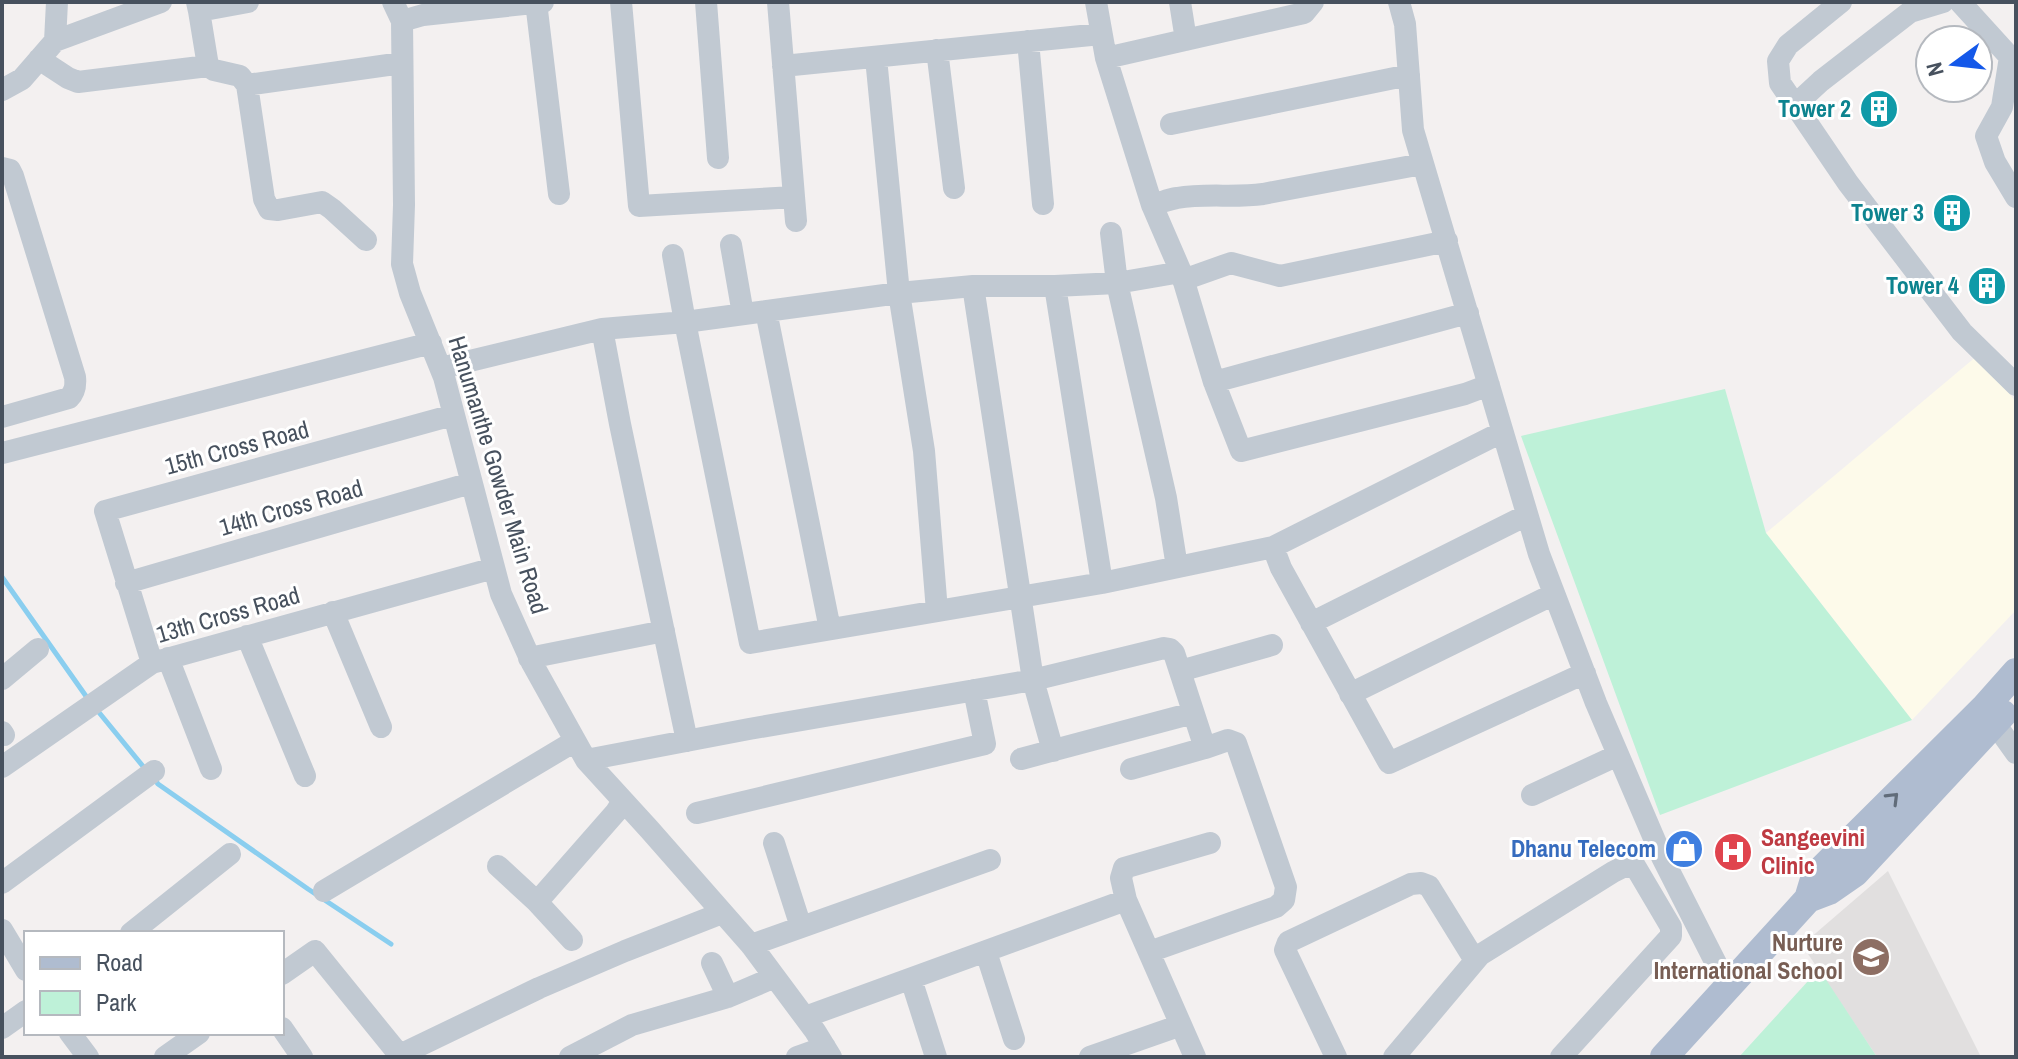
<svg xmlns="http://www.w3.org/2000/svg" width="2018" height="1059" font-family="'Archivo Narrow',sans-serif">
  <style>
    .commercial { fill: #fdfaea }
    .education { fill: #e1dfdf }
    .green { fill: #bef1d8 }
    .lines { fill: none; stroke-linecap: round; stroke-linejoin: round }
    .stream { stroke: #8aceef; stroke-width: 5 }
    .minor { stroke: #c1c9d2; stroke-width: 22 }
    .major { stroke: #afbcd0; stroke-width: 28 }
    .oneway { stroke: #616c7a }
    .labels { text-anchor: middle; stroke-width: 6; stroke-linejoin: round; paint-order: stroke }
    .culture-label { font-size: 24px; font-weight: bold; fill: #0d838f; stroke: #fff; text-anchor: end }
    .street-label { font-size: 24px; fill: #47515e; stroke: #fff }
    .health-label { font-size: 24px; font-weight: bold; fill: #be3a42; stroke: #fff; text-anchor: start }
    .shop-label { font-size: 24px; font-weight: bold; fill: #366cbe; stroke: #fff; text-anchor: end }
    .education-label { font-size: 24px; font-weight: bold; fill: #785e54; stroke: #fff; text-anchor: end }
  </style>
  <rect width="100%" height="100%" fill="#f3f0f0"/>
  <path class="commercial" d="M1978,355l38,47v208l-104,110 -146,-187z"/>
  <path class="education" d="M1888,871l93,186h-104l-75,-112z"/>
  <path class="green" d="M1725,389l41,144 146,187 -252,95 -139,-379z
    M1819,969l58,88h-138z"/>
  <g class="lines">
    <path class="stream" d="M2,577l86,122
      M97,710l49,60
      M153,777l5,7 150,105 83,55"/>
    <path class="minor" d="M197,2l2,9 49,-9
      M393,2l9,19 2,184 -2,59 8,29 34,84 57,217 31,69 54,97 63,69 102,116 64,86 16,26
      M536,2l23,192
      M621,2l18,204 155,-9
      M706,2l12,156
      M778,2l18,219
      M1096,2l10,56 46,147 29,67 33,110 27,69 224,-57 24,-9
      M1180,2l6,38
      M1399,2l6,22 8,106 126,424 57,149 66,154 66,130
      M1943,2l-33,10 -89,69 -26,24 53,78 114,149 54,53
      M1960,2l50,55 -8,50 -16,29 9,26 21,35
      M199,11l9,55 6,4 26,6 7,9
      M402,21l21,-6 120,-13
      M55,41l106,-39
      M1028,41l15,163
      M937,50l17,138
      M876,58l23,235 25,158 13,160
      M1106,58l198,-45 9,-11
      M39,59l29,19 10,4 130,-16
      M783,66l318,-32
      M2,90l20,-11 33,-38 2,-39
      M1795,105l-15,-22 -2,-22 10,-16 53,-43
      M1171,124l238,-49
      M2,168l8,2 3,6 62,201c1,9 0,15 -6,21l-67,19
      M1152,205c8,-2 17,-6 25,-7 29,-5 57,0 86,-4l159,-30
      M1111,233l6,50 49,215 11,69
      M366,240l-34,-31 -10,-7 -44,8 -9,-1 -5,-10 -17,-114 155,-22
      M731,245l12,69
      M673,255l12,67 -83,7 18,95 67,317
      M1181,272l-64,11 -62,3 47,297 171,-36 229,-115
      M1183,280l48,-17 49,13 167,-35
      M973,286h82
      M766,311l64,318
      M441,368l161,-39
      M1214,382l254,-69
      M2,453l429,-110
      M1273,547l8,21 108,195 196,-90
      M126,583l345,-100
      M333,612l48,115
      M1311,623l216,-108
      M247,636l58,140
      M168,658l43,111
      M529,658l135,-27
      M152,663l-47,-152 348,-96
      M1180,671l92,-26
      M2,679l36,-30
      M1350,694l204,-100
      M1986,711l30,42
      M2,732l2,3
      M1053,751l-20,-71 131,-32 6,1 4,4 31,95 23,-8 8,3 50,144 -2,13 -8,7 -127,45
      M1021,759l172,-46
      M586,760l163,-31 284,-49 -60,-394 -74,7 -214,29 65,321 352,-60
      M2,767l150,-104 342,-95
      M1131,769l74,-21
      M1532,795l86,-40
      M697,813l288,-69 -11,-54
      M774,843l27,84
      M498,866l39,36 35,38
      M2,883l152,-112
      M324,891l251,-150
      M537,902l79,-90 7,-11
      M2,930l24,40
      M131,933l99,-79
      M751,945l239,-85
      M986,952l28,87
      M712,963l16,34
      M282,974l33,-23 86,106
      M911,979l25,78
      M805,1017l321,-117
      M2,1028l24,-17
      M282,1028l20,29
      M70,1033l18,24
      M400,1055l139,-67 86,-37 97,-38
      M165,1057l34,-24
      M570,1057l62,-32 96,-28 47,-20
      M797,1057l28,-10
      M1090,1057l91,-32
      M1195,1057l-69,-157 -5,-22 3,-10 86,-25
      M1336,1057l-51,-107 3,-8 123,-58 10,-1 8,3 42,68 9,1 133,-83 10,-5 12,-1 36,61v9l-110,121
      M1394,1057l86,-102"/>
    <path class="major" d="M1808,899l21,-8 26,-18 148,-159
      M1664,1057l144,-158 7,-23 169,-168 32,-36"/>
  </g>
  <defs><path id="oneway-chevron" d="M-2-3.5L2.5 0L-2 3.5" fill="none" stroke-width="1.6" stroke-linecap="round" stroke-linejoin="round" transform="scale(2)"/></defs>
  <use class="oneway" href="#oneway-chevron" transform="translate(1893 798) rotate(-45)"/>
  <defs>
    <g id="building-disc" transform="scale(2)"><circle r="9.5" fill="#0f9aa8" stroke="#fff"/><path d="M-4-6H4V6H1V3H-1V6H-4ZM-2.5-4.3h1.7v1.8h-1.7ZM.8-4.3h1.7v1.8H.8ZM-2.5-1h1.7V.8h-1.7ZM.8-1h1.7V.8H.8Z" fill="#fff"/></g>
    <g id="shop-disc" transform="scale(2)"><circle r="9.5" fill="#3f7fe0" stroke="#fff"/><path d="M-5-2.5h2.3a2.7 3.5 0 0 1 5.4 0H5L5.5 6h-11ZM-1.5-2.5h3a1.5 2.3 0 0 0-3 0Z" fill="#fff"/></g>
    <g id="hospital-disc" transform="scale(2)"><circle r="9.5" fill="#e0444e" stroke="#fff"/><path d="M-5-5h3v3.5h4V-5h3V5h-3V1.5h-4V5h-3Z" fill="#fff"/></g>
    <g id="school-disc" transform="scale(2)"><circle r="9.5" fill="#8d6e63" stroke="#fff"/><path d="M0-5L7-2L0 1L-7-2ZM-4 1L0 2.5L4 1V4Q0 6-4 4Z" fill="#fff"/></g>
  </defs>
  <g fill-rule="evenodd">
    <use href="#building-disc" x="1879" y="109"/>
    <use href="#building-disc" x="1952" y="213"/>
    <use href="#building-disc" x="1987" y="286"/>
    <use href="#shop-disc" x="1684" y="849"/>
    <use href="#hospital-disc" x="1733" y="852"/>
    <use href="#school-disc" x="1871" y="957"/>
  </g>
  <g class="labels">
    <g class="culture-label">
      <text x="1851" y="117">Tower 2</text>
      <text x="1924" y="221">Tower 3</text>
      <text x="1959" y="294">Tower 4</text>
    </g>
    <g class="street-label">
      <text transform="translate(237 448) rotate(-15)" y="8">15th Cross Road</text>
      <text transform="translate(498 475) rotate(73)" y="8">Hanumanthe Gowder Main Road</text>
      <text transform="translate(291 508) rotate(-16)" y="8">14th Cross Road</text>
      <text transform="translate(228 615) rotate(-16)" y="8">13th Cross Road</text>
    </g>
    <g class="health-label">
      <text x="1761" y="846">Sangeevini<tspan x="1761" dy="28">Clinic</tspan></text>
    </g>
    <g class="shop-label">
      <text x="1656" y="857">Dhanu Telecom</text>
    </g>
    <g class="education-label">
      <text x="1843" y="951">Nurture<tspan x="1843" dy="28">International School</tspan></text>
    </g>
  </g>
  <rect width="2018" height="1059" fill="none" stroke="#47515e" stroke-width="8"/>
  <rect x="24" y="931" width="260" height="104" fill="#ffffff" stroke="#b5b9bf" stroke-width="2"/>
  <rect x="40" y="957" width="40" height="12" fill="#afbcd0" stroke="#b5b9bf" stroke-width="2"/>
  <text x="96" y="971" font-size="24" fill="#47515e">Road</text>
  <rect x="40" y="991" width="40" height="24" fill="#bef1d8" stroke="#b5b9bf" stroke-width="2"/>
  <text x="96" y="1011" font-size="24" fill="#47515e">Park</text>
  <g transform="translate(1954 64) rotate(255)"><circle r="38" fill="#ffffff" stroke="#b5b9bf" stroke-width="2"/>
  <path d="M0-6L14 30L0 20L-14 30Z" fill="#1458e9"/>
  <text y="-12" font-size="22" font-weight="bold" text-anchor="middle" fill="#47515e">N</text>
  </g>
</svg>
